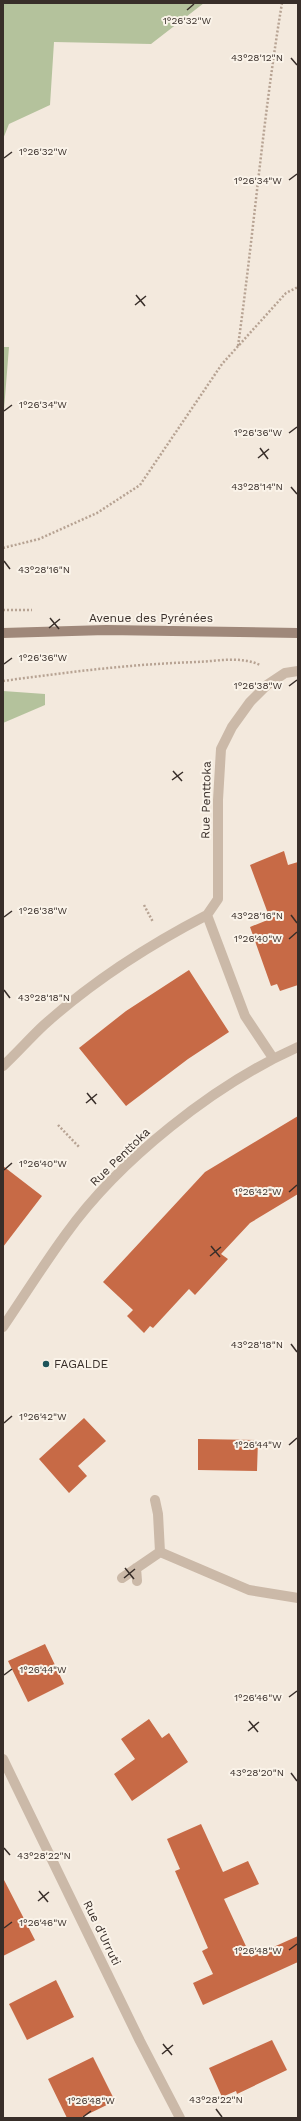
<svg xmlns="http://www.w3.org/2000/svg" width="301" height="2121" font-family="'Work Sans',sans-serif">
  <style>
    .green { fill: #b4c29c }
    .building { fill: #c76a46 }
    .lines { fill: none; stroke-linecap: round; stroke-linejoin: round }
    .path { stroke: #b7a393; stroke-width: 2.5; stroke-dasharray: 2 2; stroke-linecap: butt }
    .minor { stroke: #cbb9a8; stroke-width: 10 }
    .secondary { stroke: #9f887a; stroke-width: 10 }
    .ticks { fill: none; stroke: #382e29; stroke-width: 1.5 }
    .poi-dot { fill: #1d545a; stroke: #faf3e9; stroke-width: 1.5 }
    .labels { text-anchor: middle; stroke-width: 4; stroke-linejoin: round; paint-order: stroke }
    .street-label { font-size: 12px; fill: #382e29; stroke: #faf3e9 }
    .poi-label { font-size: 12px; fill: #382e29; stroke: #faf3e9; text-anchor: start }
    .ticks-label { font-size: 10px; text-anchor: middle; fill: #382e29; stroke: #faf3e9; stroke-width: 4; stroke-linejoin: round; paint-order: stroke }
  </style>
  <rect width="100%" height="100%" fill="#f3e9dd"/>
  <path class="green" d="M3,3h201l-53,41 -97,-2 -4,63 -41,19 -6,15z
    M3,347h6l-6,75z
    M3,691l42,3v11l-42,18z"/>
  <path class="building" d="M284,851l4,14 10,-3v123l-18,6 -3,-7 -6,2 -21,-59 20,-8 -20,-54z
    M189,970l40,62 -41,27 -62,47 -47,-58 47,-37z
    M298,1116v78l-48,29 -29,31 7,5 -33,36 -6,-6 -36,39 -3,-2 -6,7 -17,-17 6,-6 -30,-28 102,-110z
    M3,1166l39,30 -39,51z
    M84,1418l22,23 -28,25 9,10 -18,17 -30,-34z
    M198,1439l60,1 -1,31 -59,-1z
    M45,1644l19,40 -36,18 -20,-41z
    M149,1719l13,19 7,-5 19,29 -56,39 -18,-27 21,-15 -14,-20z
    M201,1824l22,48 25,-11 11,23 -35,15 27,58 47,-21v26l-95,43 -10,-22 20,-9 -11,-23 6,-3 -33,-77 5,-2 -13,-30z
    M3,1878l32,62 -32,16z
    M56,1980l18,37 -47,23 -18,-36z
    M272,2040l15,30 -50,24 -1,-3 -14,6 -13,-29z
    M93,2057l22,44 -35,17h-13l-19,-39z"/>
  <g class="lines">
    <path class="path" d="M238,346c16,-115 25,-229 44,-343
      M3,548l36,-9 58,-26 43,-28 82,-121 64,-71 12,-6
      M3,610h29
      M3,681c65,-9 129,-17 194,-19 21,-1 44,-6 63,3
      M144,905l9,17
      M58,1125l22,23"/>
    <path class="minor" d="M207,915l11,-16v-99l3,-51 11,-22 18,-25 17,-17 18,-12 13,-2
      M3,1066c14,-13 27,-28 41,-41 49,-44 105,-80 163,-110l38,101 28,42
      M3,1327c21,-31 41,-63 63,-93 53,-74 149,-150 232,-187
      M160,1552l89,38 49,8
      M136,1568l1,13
      M122,1578l38,-26 -2,-38 -3,-14
      M3,1759l137,282 40,77"/>
    <path class="secondary" d="M3,633l103,-3 192,3"/>
  </g>
  <path class="ticks" d="M187,10l7,-6M291,58l6,7M4,158l8,-6M289,180l8,-6M136,295l9,11M135,305l11,-9M4,411l8,-6M289,433l8,-6M260,448l8,11M258,458l11,-9M291,487l6,7M4,561l6,8M50,618l9,11M49,628l11,-9M4,664l8,-6M289,686l8,-6M173,771l9,10M172,780l11,-8M291,915l6,8M4,917l8,-6M289,939l8,-7M4,990l6,8M87,1093l9,11M86,1103l11,-9M4,1170l8,-7M289,1192l8,-7M211,1246l9,11M210,1256l11,-9M291,1344l6,8M4,1423l8,-7M289,1445l8,-7M125,1568l9,11M124,1578l11,-9M4,1675l8,-6M289,1697l8,-6M249,1721l9,11M248,1731l11,-9M291,1773l6,8M4,1848l6,7M39,1891l9,11M38,1901l11,-9M4,1928l8,-6M289,1950l8,-6M163,2044l9,11M162,2054l11,-9M216,2109l6,8M83,2117l8,-6"/>
  <circle class="poi-dot" cx="46" cy="1364" r="4"/>
  <g class="labels">
    <g class="street-label">
      <text x="151" y="622">Avenue des Pyrénées</text>
      <text transform="translate(206 800) rotate(-89)" y="4">Rue Penttoka</text>
      <text transform="translate(120 1157) rotate(-44)" y="4">Rue Penttoka</text>
      <text transform="translate(102 1933) rotate(64)" y="4">Rue d'Urruti</text>
    </g>
    <g class="poi-label">
      <text x="54" y="1368">FAGALDE</text>
    </g>
  </g>
  <g class="ticks-label">
    <text x="187" y="24">1°26'32"W</text>
    <text x="257" y="61">43°28'12"N</text>
    <text x="43" y="155">1°26'32"W</text>
    <text x="258" y="184">1°26'34"W</text>
    <text x="43" y="408">1°26'34"W</text>
    <text x="258" y="436">1°26'36"W</text>
    <text x="257" y="490">43°28'14"N</text>
    <text x="44" y="573">43°28'16"N</text>
    <text x="43" y="661">1°26'36"W</text>
    <text x="258" y="689">1°26'38"W</text>
    <text x="43" y="914">1°26'38"W</text>
    <text x="257" y="919">43°28'16"N</text>
    <text x="258" y="942">1°26'40"W</text>
    <text x="44" y="1001">43°28'18"N</text>
    <text x="43" y="1167">1°26'40"W</text>
    <text x="258" y="1195">1°26'42"W</text>
    <text x="257" y="1348">43°28'18"N</text>
    <text x="43" y="1420">1°26'42"W</text>
    <text x="258" y="1448">1°26'44"W</text>
    <text x="43" y="1673">1°26'44"W</text>
    <text x="258" y="1701">1°26'46"W</text>
    <text x="257" y="1776">43°28'20"N</text>
    <text x="44" y="1859">43°28'22"N</text>
    <text x="43" y="1926">1°26'46"W</text>
    <text x="258" y="1954">1°26'48"W</text>
    <text x="216" y="2103">43°28'22"N</text>
    <text x="91" y="2104">1°26'48"W</text>
  </g>
  <rect width="301" height="2121" fill="none" stroke="#382e29" stroke-width="8"/>
</svg>
